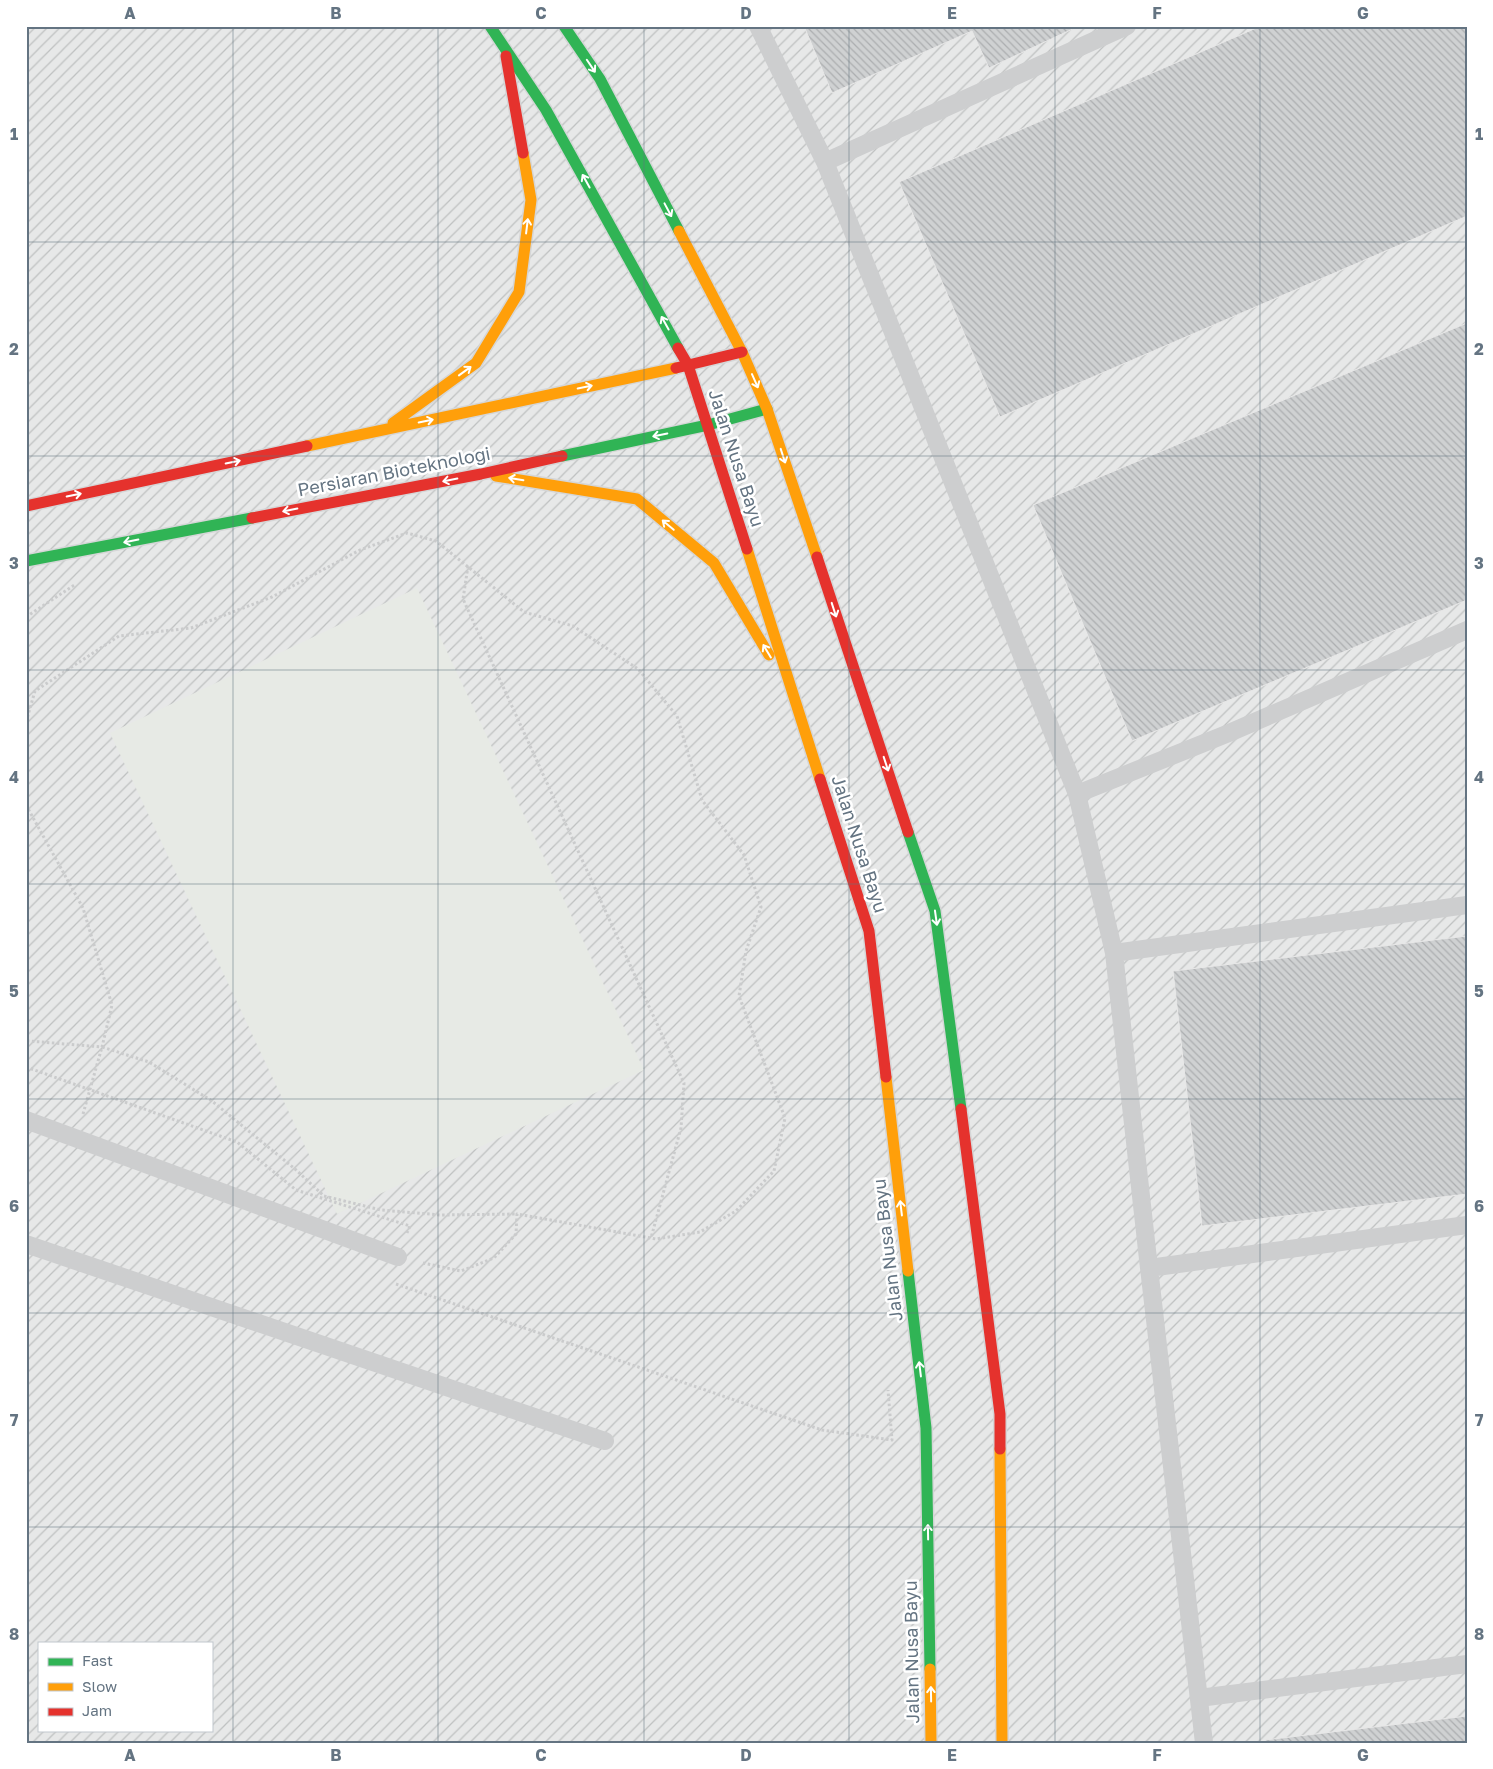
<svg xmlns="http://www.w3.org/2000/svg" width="1493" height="1769" font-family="'Golos Text',sans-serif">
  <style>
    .industrial { fill: url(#industrial-furrows); fill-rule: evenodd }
    .garden { fill: #e7eae5 }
    .building { fill: url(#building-back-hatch); stroke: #e8e8e8 }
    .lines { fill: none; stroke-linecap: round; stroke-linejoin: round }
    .fast-casing { stroke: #d5d6d7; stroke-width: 14 }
    .slow-casing { stroke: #d5d6d7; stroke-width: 14 }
    .jam-casing { stroke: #d5d6d7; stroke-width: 14 }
    .path { stroke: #cacbcc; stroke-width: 3; stroke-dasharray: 2.5 2.5; stroke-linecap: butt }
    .lane { stroke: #cdcecf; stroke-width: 18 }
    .fast { stroke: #30b455; stroke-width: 11 }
    .slow { stroke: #ff9f0a; stroke-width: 11 }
    .jam { stroke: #e5322d; stroke-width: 11 }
    .oneway { stroke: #fff }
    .grid { fill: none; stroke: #647482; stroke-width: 1; stroke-opacity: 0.55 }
    .labels { text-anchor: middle; stroke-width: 5; stroke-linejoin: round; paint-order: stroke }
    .street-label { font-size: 18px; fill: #647482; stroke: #fff }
    .neatline { fill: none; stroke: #647482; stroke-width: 2 }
    .grid-label { font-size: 16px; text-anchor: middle; font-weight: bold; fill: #647482 }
  </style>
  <defs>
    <pattern id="industrial-furrows" width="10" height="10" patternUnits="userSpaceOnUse" patternTransform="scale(1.25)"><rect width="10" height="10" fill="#e7e8e8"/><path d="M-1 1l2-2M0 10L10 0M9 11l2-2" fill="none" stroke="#bfc1c1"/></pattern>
    <pattern id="building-back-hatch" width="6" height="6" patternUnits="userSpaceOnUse" patternTransform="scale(1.25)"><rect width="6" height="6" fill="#cfd1d2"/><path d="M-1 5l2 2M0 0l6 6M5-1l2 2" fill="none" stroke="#acaeb0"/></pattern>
  </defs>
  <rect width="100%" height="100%" fill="#f8f8f8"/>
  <path class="industrial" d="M26,26h1441v1717h-1441zM39,1643h172v87h-172z"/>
  <path class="garden" d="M417,588l227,482 -307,144 -227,-481z"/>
  <path class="building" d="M804,26h275l-90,42 -17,-37 -140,62z
    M1261,26h206v190l-467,201 -101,-235z
    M1467,323v277l-335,141 -99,-236z
    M1467,936v258l-265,32 -29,-255z
    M1467,1716v27h-201l-1,-3z"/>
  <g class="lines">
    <g class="fast-casing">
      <path id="fast" d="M490,26l56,84 132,238
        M564,26l36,53 79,152
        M562,456l146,-31 59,-16
        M26,561l226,-43
        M908,832l27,79 26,198
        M908,1271l18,157 4,241"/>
    </g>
    <g class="slow-casing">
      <path id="slow" d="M679,231l63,121 25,57 50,148
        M393,423l83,-60 43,-71 12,-92 -8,-47
        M307,446l369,-78
        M496,476l141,23 77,64 55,92
        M747,549l73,230
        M886,1077l22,194
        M1000,1449l2,294
        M930,1669l1,74"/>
    </g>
    <g class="jam-casing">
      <path id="jam" d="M506,56l17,97
        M678,348l10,17 59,184
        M676,368l66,-16
        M26,506l281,-60
        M252,518l229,-44 81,-18
        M817,557l91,275
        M820,779l49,152 17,146
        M961,1109l39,305v35"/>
    </g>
    <path class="path" d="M468,566l-5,33 221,484 -3,45 -30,110
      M26,617l50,-33
      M26,722l9,-31 84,-55 72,-8 81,-31 88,-47 47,-17 29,8 88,71 49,14 65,43 39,47 25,84 42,55 17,52 -15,44 -7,45 46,122 -11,53 -38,40 -36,21 -44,7 -139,-25 -1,20 -22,24 -33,13 -38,-8
      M26,805l57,103 29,97 -10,42 -73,-6
      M26,1067l211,75 59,48 114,36 -3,7
      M83,1114l19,-67 47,15 63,39 83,68 29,27 57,14 60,5 76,-1
      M396,1284l426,146 70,10 -4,-50"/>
    <path class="lane" d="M758,26l67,136 252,632 37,159 35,315 55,475
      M825,162l302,-136
      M1077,794l152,-61 238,-103
      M1114,953l353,-48
      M26,1120l372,137
      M26,1244l579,197
      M1149,1268l318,-43
      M1199,1698l268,-34"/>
    <use href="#fast" class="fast"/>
    <use href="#slow" class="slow"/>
    <use href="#jam" class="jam"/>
  </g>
  <defs><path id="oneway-shaft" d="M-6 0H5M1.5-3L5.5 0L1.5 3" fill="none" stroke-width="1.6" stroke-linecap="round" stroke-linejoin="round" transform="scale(1.25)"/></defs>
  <g class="oneway">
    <use href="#oneway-shaft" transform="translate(591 66) rotate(56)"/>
    <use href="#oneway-shaft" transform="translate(586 181) rotate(-119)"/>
    <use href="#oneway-shaft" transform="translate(668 210) rotate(62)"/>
    <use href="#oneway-shaft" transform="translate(527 226) rotate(-83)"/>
    <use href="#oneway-shaft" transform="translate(665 323) rotate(-119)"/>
    <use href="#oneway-shaft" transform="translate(465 371) rotate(-36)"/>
    <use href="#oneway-shaft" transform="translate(755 381) rotate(66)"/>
    <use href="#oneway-shaft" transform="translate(585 387) rotate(-12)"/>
    <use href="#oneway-shaft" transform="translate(426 421) rotate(-12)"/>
    <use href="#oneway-shaft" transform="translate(660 435) rotate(168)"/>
    <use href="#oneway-shaft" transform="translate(783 456) rotate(72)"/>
    <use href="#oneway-shaft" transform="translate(233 462) rotate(-12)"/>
    <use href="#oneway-shaft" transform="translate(516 479) rotate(-171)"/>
    <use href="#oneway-shaft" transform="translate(450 480) rotate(169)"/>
    <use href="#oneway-shaft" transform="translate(74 495) rotate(-12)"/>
    <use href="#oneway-shaft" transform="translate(290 510) rotate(169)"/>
    <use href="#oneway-shaft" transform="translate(668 525) rotate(-140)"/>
    <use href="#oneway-shaft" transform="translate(131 541) rotate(169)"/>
    <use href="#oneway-shaft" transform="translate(834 610) rotate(72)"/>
    <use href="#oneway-shaft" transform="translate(767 651) rotate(-121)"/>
    <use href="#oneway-shaft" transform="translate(886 764) rotate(72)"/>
    <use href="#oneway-shaft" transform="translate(936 918) rotate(82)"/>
    <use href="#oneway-shaft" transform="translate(901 1208) rotate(-97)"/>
    <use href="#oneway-shaft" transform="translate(920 1369) rotate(-97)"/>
    <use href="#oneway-shaft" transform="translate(928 1532) rotate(-91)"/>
    <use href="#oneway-shaft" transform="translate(931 1694) rotate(-91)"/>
  </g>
  <path class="grid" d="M233,26v1717M438,26v1717M644,26v1717M849,26v1717M1055,26v1717M1260,26v1717M26,242h1441M26,456h1441M26,670h1441M26,884h1441M26,1099h1441M26,1313h1441M26,1527h1441"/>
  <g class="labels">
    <g class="street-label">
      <text transform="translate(736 458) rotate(72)" y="6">Jalan Nusa Bayu</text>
      <text transform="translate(394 472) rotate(-11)" y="6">Persiaran Bioteknologi</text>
      <text transform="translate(859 844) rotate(72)" y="6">Jalan Nusa Bayu</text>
      <text transform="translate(888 1250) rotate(-97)" y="6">Jalan Nusa Bayu</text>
      <text transform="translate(912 1652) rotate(-91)" y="6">Jalan Nusa Bayu</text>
    </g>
  </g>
  <rect width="1493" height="1769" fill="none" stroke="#ffffff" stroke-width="55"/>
  <rect x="38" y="1642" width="175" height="90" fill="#ffffff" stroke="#c1c7cd"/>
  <rect x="48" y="1658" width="25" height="8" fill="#30b455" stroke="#c1c7cd"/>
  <text x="82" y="1666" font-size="15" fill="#647482">Fast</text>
  <rect x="48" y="1683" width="25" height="8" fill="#ff9f0a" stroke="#c1c7cd"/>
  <text x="82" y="1692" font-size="15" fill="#647482">Slow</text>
  <rect x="48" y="1708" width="25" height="8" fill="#e5322d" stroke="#c1c7cd"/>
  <text x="82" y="1716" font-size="15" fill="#647482">Jam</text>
  <rect x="28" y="28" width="1438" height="1714" class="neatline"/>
  <g class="grid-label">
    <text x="130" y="19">A</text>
    <text x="336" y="19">B</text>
    <text x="541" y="19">C</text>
    <text x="746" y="19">D</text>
    <text x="952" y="19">E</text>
    <text x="1157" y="19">F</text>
    <text x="1363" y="19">G</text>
    <text x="14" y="140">1</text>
    <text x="1479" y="140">1</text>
    <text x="14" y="355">2</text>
    <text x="1479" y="355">2</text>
    <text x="14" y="569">3</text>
    <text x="1479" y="569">3</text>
    <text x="14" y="783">4</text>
    <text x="1479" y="783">4</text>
    <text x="14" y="997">5</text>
    <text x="1479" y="997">5</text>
    <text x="14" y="1212">6</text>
    <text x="1479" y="1212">6</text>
    <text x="14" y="1426">7</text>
    <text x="1479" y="1426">7</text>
    <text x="14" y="1640">8</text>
    <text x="1479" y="1640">8</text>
    <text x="130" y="1761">A</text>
    <text x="336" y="1761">B</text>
    <text x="541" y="1761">C</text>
    <text x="746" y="1761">D</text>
    <text x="952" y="1761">E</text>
    <text x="1157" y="1761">F</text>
    <text x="1363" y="1761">G</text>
  </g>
</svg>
